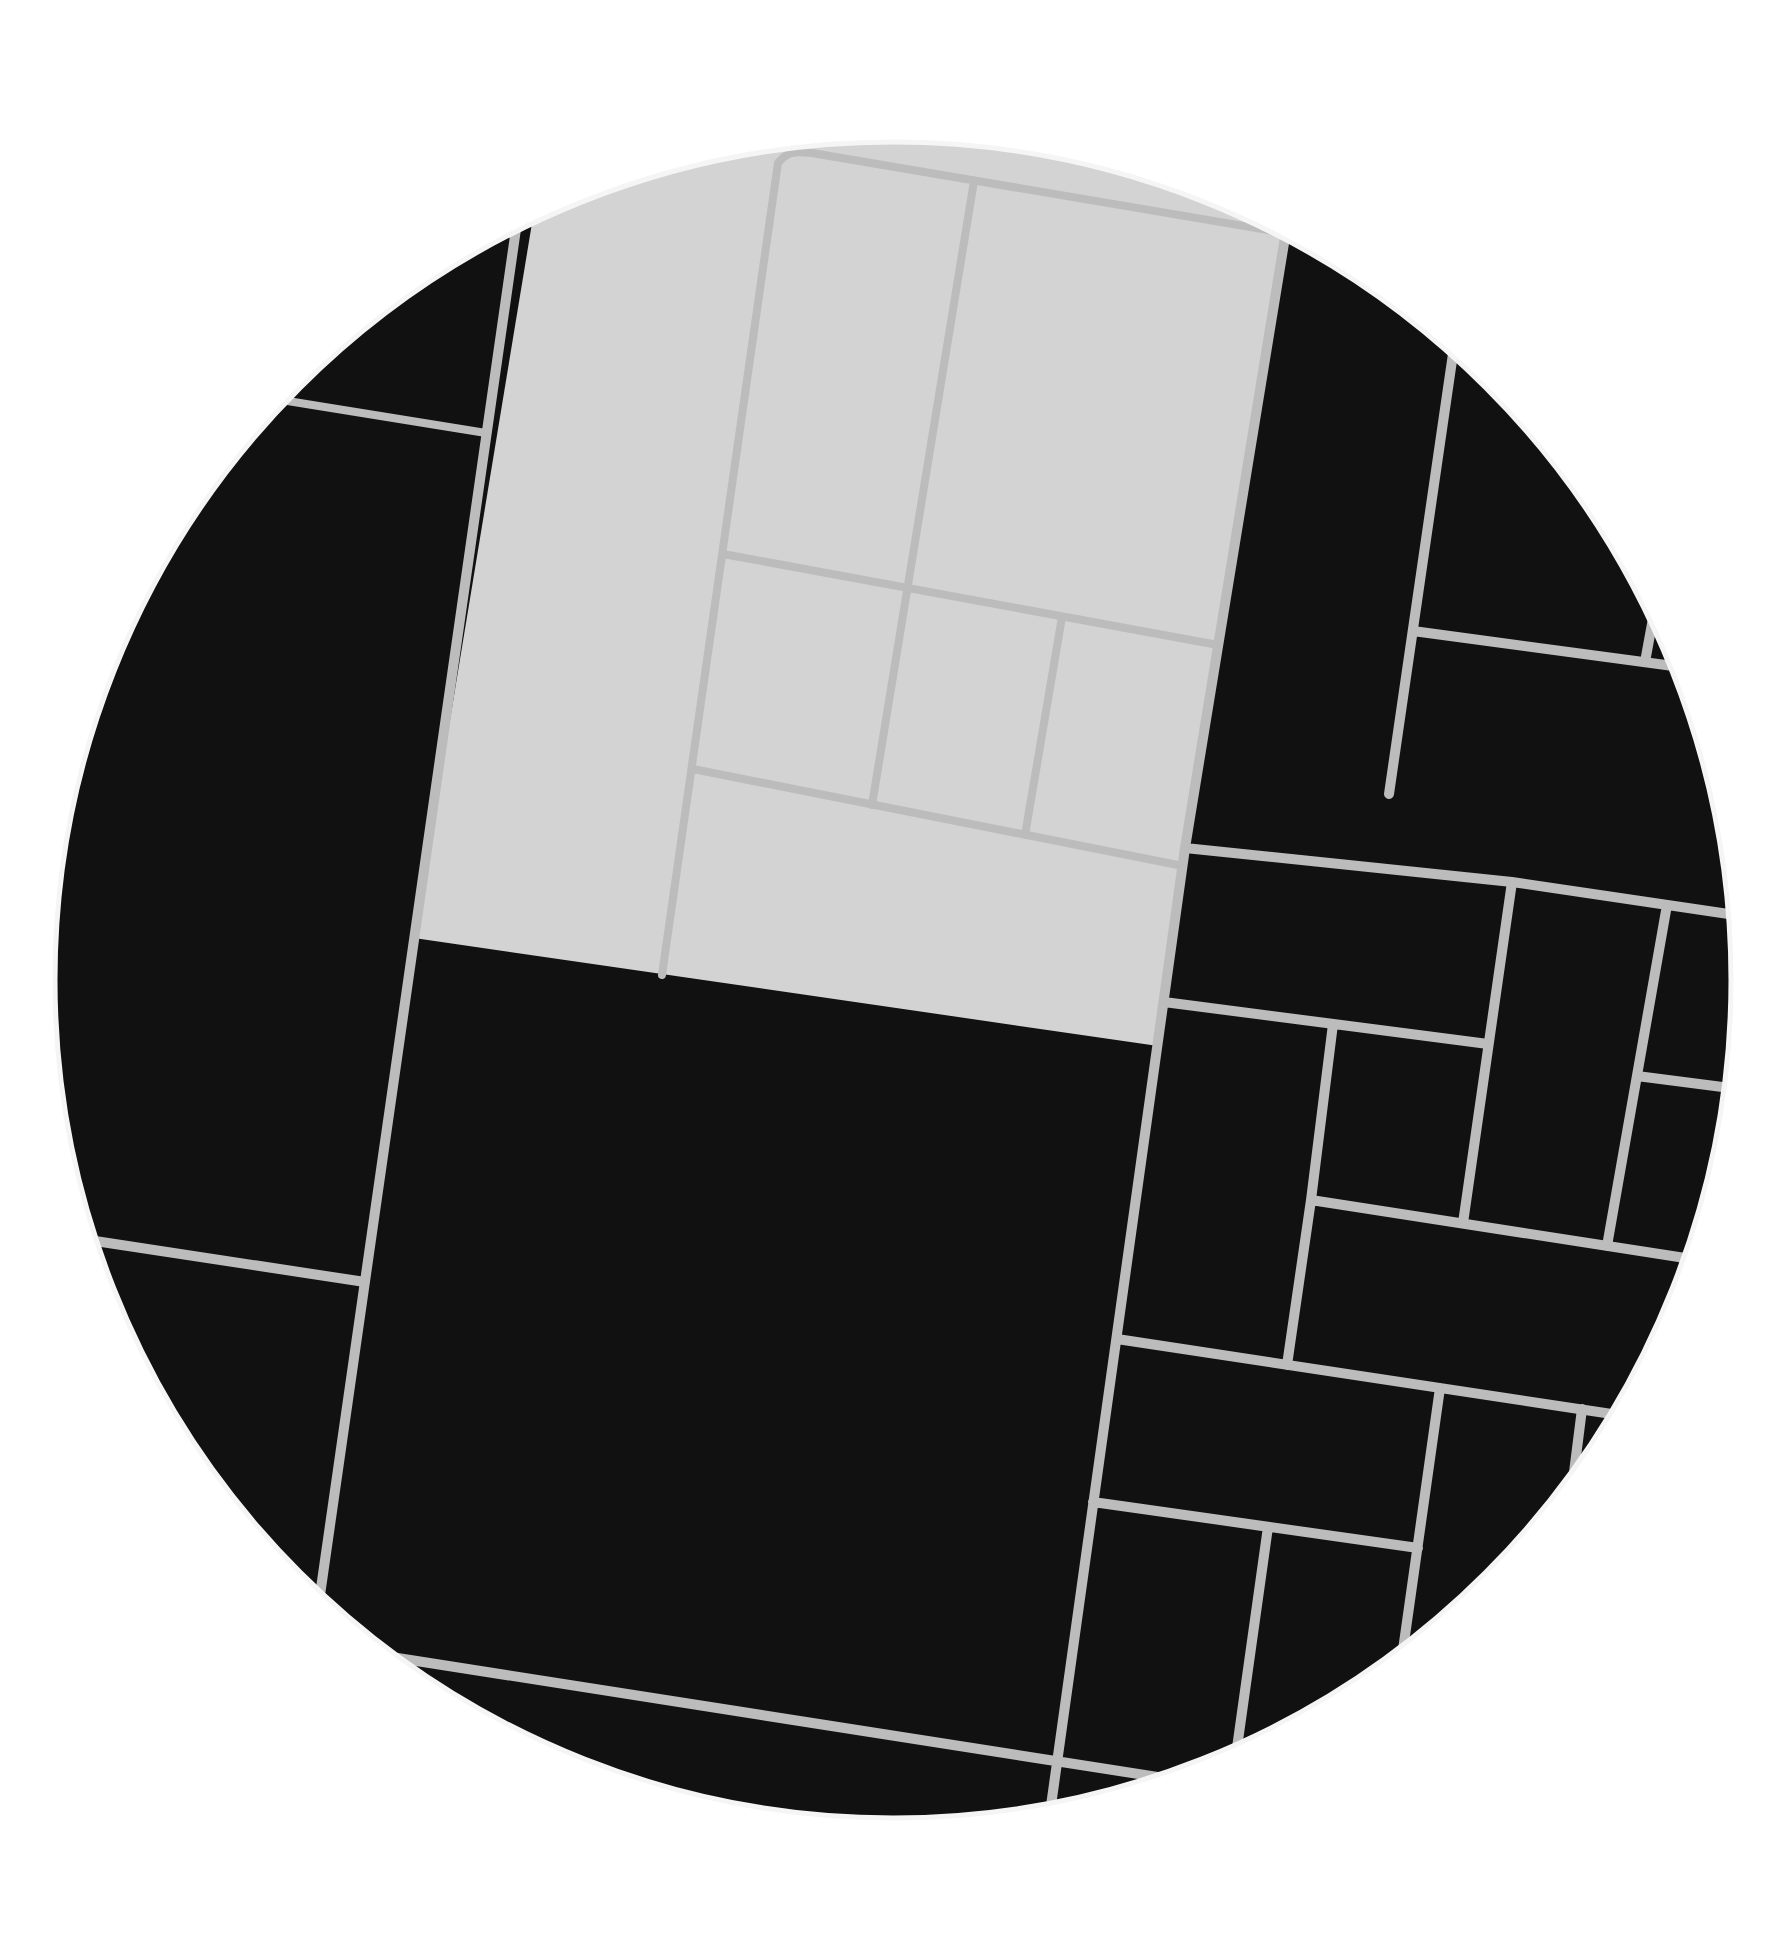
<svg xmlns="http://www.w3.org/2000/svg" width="1786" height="1959" font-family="Literata,serif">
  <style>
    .building { fill: #d3d3d3 }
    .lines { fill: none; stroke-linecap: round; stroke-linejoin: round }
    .service { stroke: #bcbcbc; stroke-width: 8 }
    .minor { stroke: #bcbcbc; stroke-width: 10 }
    .rim { fill: none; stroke: #f5f5f5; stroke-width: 5 }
  </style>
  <rect width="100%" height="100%" fill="#111"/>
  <path class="building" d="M894,124l166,17 161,48 66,36 -129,821 -744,-108 121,-733 31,-16 161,-49z"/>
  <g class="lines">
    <path class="service" d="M269,398l217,35
      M723,554l495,91
      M693,769l490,97
      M872,805l102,-624
      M1025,835l37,-218
      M662,975l116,-812c10,-13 19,-11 34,-10l473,80"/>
    <path class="minor" d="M1413,631l275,37
      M1645,662l11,-60
      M1389,794l66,-454
      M1185,848l102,-623
      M1164,1002l324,42
      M1637,1076l101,13
      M1311,1200l22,-176
      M1463,1223l49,-341
      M82,1239l283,43
      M1607,1246l60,-341
      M1117,1339l508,77
      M1287,1365l24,-165 387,60
      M1571,1496l11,-87
      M1093,1502l325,46
      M318,1609l200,-1394
      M372,1654l811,127
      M1401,1664l39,-276
      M1235,1762l33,-235
      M1049,1820l136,-972 327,34 230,34"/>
  </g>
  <path d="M0 0H1786V1959H0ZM55 980a838 838 0 1 1 1676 0a838 838 0 1 1-1676 0Z" fill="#fff" fill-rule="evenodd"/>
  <path class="rim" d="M55 980a838 838 0 1 1 1676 0a838 838 0 1 1-1676 0Z"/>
</svg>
